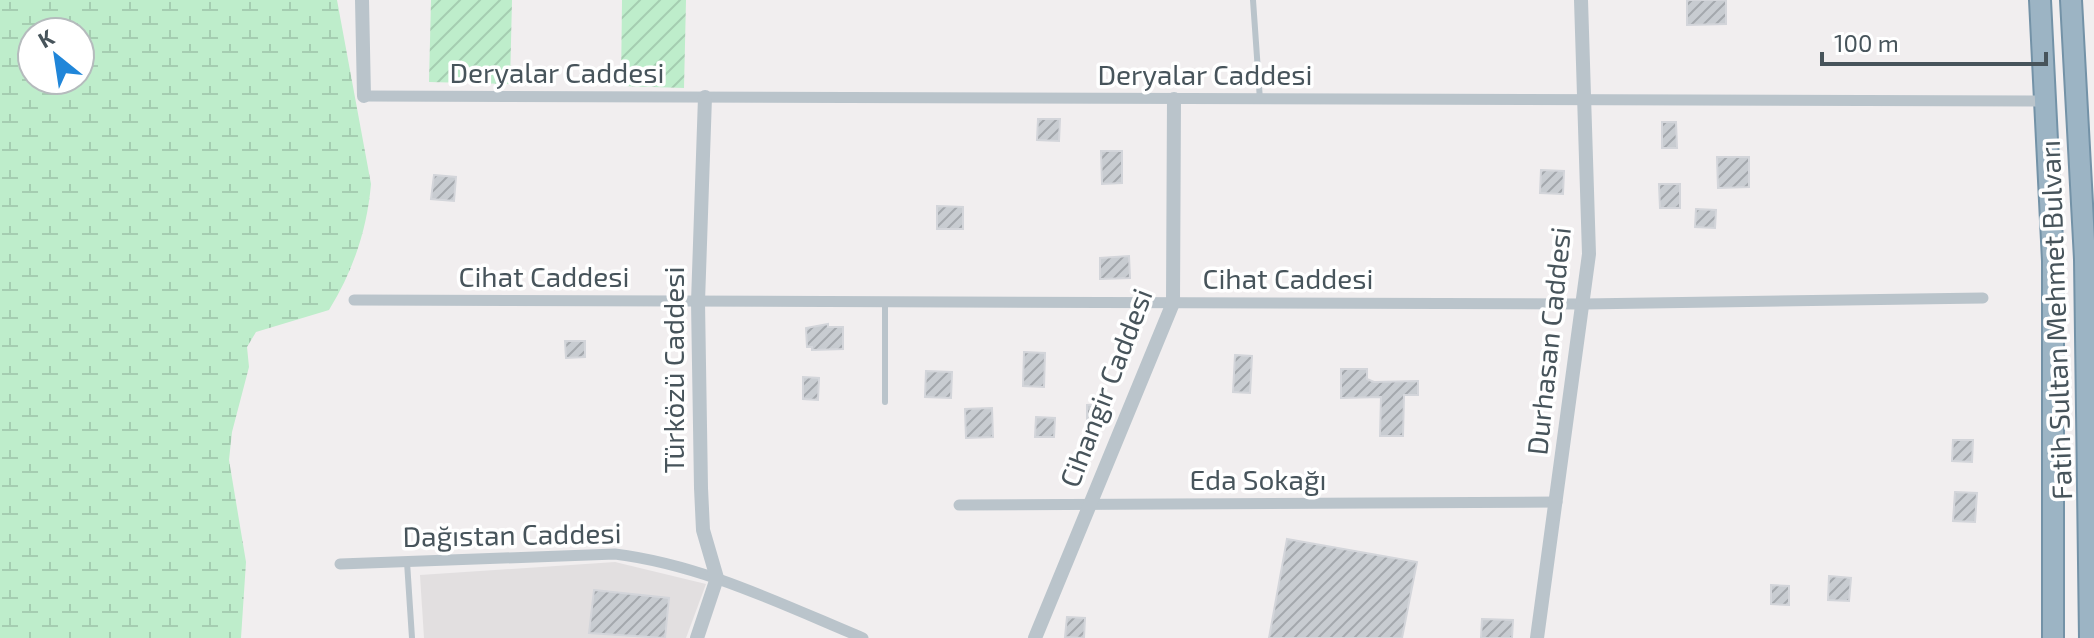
<svg xmlns="http://www.w3.org/2000/svg" width="2094" height="638" font-family="'Exo 2',sans-serif">
  <style>
    .education { fill: #e2dfe0 }
    .wetland { fill: url(#wetland-marsh); fill-rule: evenodd }
    .garden { fill: url(#garden-furrows) }
    .building { fill: url(#building-hatch); stroke: #d3d5da; stroke-width: 2 }
    .lines { fill: none; stroke-linecap: round; stroke-linejoin: round }
    .trunk-casing { stroke: #7392a7; stroke-width: 24 }
    .service { stroke: #bac4cb; stroke-width: 6 }
    .minor { stroke: #bac4cb; stroke-width: 11 }
    .tertiary { stroke: #bac4cb; stroke-width: 14 }
    .trunk { stroke: #9cb4c4; stroke-width: 20 }
    .labels { text-anchor: middle; stroke-width: 7; stroke-linejoin: round; paint-order: stroke }
    .street-label { font-size: 28px; fill: #47545b; stroke: #fff }
  </style>
  <defs>
    <pattern id="wetland-marsh" width="20" height="14" patternUnits="userSpaceOnUse" patternTransform="scale(2)"><rect width="20" height="14" fill="#beedcb"/><path d="M1 5h8M5 5V1M11 12h8M15 12V8" fill="none" stroke="#a5cdb1"/></pattern>
    <pattern id="garden-furrows" width="10" height="10" patternUnits="userSpaceOnUse" patternTransform="scale(2)"><rect width="10" height="10" fill="#beedcb"/><path d="M-1 1l2-2M0 10L10 0M9 11l2-2" fill="none" stroke="#a5cdb1"/></pattern>
    <pattern id="building-hatch" width="6" height="6" patternUnits="userSpaceOnUse" patternTransform="scale(2)"><rect width="6" height="6" fill="#c8ccd1"/><path d="M-1 1l2-2M0 6l6-6M5 7l2-2" fill="none" stroke="#a4a8ad"/></pattern>
  </defs>
  <rect width="100%" height="100%" fill="#f1eeef"/>
  <path class="education" d="M615,562l91,22 -20,54h-262l-4,-63z"/>
  <path class="wetland" d="M0,0h337l34,184c-4,46 -18,87 -42,126l-73,22 -9,15 2,20 -17,65 -3,28 17,102 -5,76h-241zM32,32h48v48h-48z"/>
  <path class="garden" d="M431,0h81l-2,84 -81,-2z
    M622,0h64l-2,88 -63,-2z"/>
  <path class="building" d="M1687,0h39v24l-39,1z
    M1038,119h22l-1,22 -22,-1z
    M1662,122h14l1,26h-15z
    M1101,151h21v32l-20,1z
    M1717,157h32v30l-31,1z
    M1541,170l23,1 -1,23 -23,-1z
    M434,175l22,2 -2,24 -23,-2z
    M1659,184h21v24h-20z
    M937,206l26,1v22h-26z
    M1696,209l20,1 -1,18 -20,-1z
    M1129,256l1,22 -30,1v-21z
    M828,324v3h15v22l-31,1v-3h-5l-1,-19z
    M565,341h20v16l-19,1z
    M1024,352l21,1 -1,34 -21,-1z
    M1235,355l17,1 -2,37 -17,-1z
    M1341,369h26v10l7,3 44,-1v14h-14l-1,41h-23l1,-39 -40,1z
    M926,371l26,1 -1,26 -26,-1z
    M803,377l16,1 -1,22 -15,-1z
    M1112,404v15h-25v-14z
    M992,408l1,29 -27,1 -1,-29z
    M1036,417l19,1 -1,19h-19z
    M1953,440h20l-1,22 -20,-1z
    M1955,492l22,1 -2,29 -22,-1z
    M1287,539l130,23 -15,76h-133z
    M1829,576l22,2 -2,23 -21,-1z
    M1771,585l18,1v19l-18,-1z
    M594,590l75,8 -4,40 -76,-5z
    M1067,617l18,1 -1,20 -19,-1z
    M1482,619l31,1 -1,18h-31z"/>
  <g class="lines">
    <g class="trunk-casing">
      <path id="trunk" d="M2040,0l13,261v377
        M2071,0l14,259 5,379"/>
    </g>
    <path class="service" d="M1253,0l7,100
      M885,402v-100
      M407,562l5,76"/>
    <path class="minor" d="M364,96l1681,5
      M354,300l1230,4 399,-6
      M959,505l598,-3
      M340,564l275,-10c88,11 166,50 248,84"/>
    <path class="tertiary" d="M362,0l2,96
      M697,638l20,-60 -14,-48 -2,-42 -3,-186 7,-205
      M1035,638l138,-335 1,-204
      M1537,638l52,-384 -8,-254"/>
    <use href="#trunk" class="trunk"/>
  </g>
  <g class="labels">
    <g class="street-label">
      <text x="557" y="83">Deryalar Caddesi</text>
      <text x="1205" y="85">Deryalar Caddesi</text>
      <text x="544" y="287">Cihat Caddesi</text>
      <text x="1288" y="289">Cihat Caddesi</text>
      <text transform="translate(2056 320) rotate(-92)" y="10">Fatih Sultan Mehmet Bulvarı</text>
      <text transform="translate(1549 341) rotate(-84)" y="10">Durhasan Caddesi</text>
      <text transform="translate(674 370) rotate(-90)" y="10">Türközü Caddesi</text>
      <text transform="translate(1106 388) rotate(-69)" y="10">Cihangir Caddesi</text>
      <text x="1258" y="490">Eda Sokağı</text>
      <text transform="translate(512 535) rotate(-1)" y="10">Dağıstan Caddesi</text>
    </g>
  </g>
  <g transform="translate(56 56) rotate(330)"><circle r="38" fill="#ffffff" stroke="#b5bbbd" stroke-width="2"/>
  <path d="M0-6L14 30L0 20L-14 30Z" fill="#2086d9"/>
  <text y="-12" font-size="22" font-weight="bold" text-anchor="middle" fill="#47545b">K</text>
  </g>
  <path d="M1822 52v12h224v-12" fill="none" stroke="#47545b" stroke-width="4"/>
  <text x="1834" y="52" font-size="24" fill="#47545b" stroke="#ffffff" stroke-width="6" paint-order="stroke">100 m</text>
</svg>
